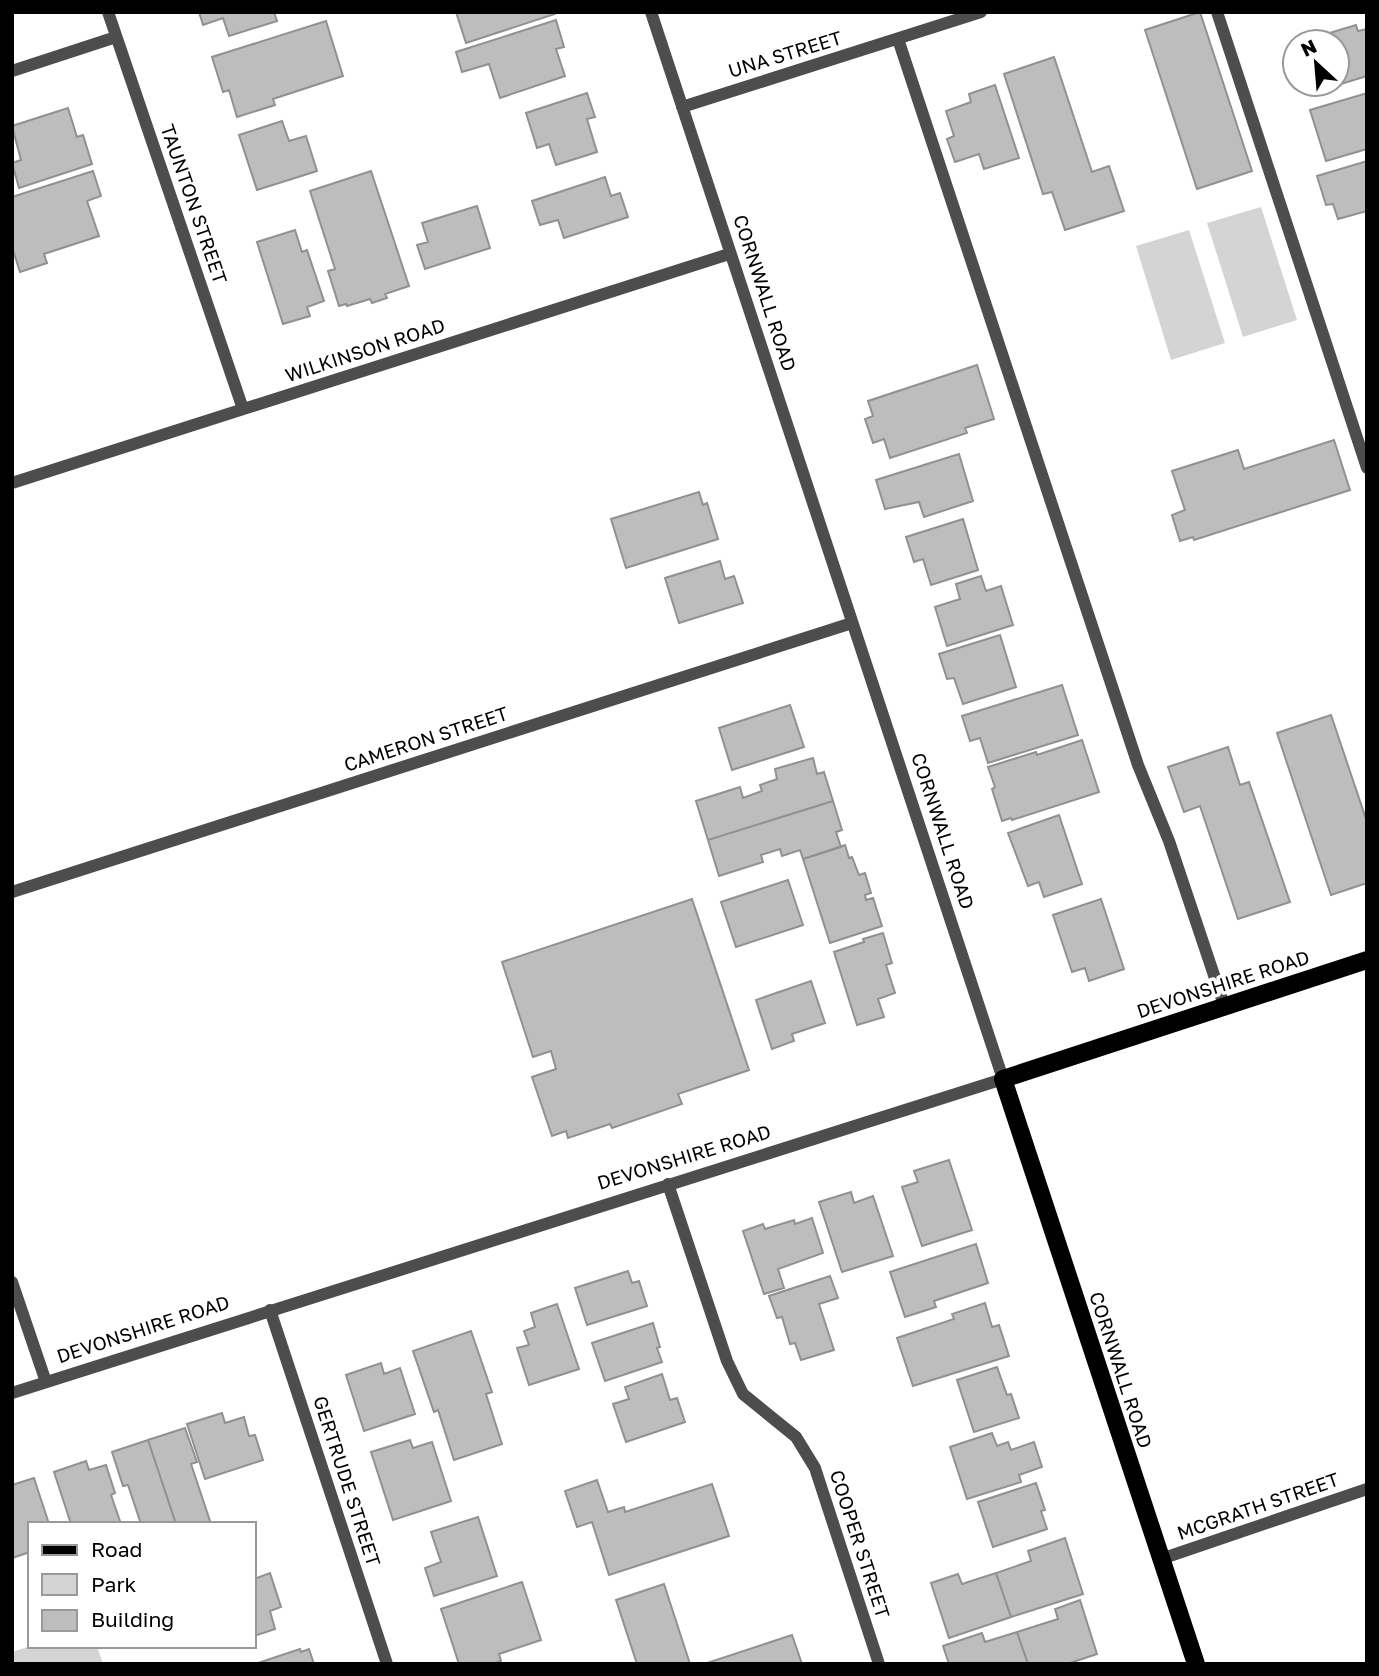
<svg xmlns="http://www.w3.org/2000/svg" width="1379" height="1676" font-family="'Golos Text',sans-serif">
  <style>
    .green { fill: #d4d4d4 }
    .building { fill: #bdbdbd; stroke: #919191; stroke-width: 2 }
    .lines { fill: none; stroke-linecap: round; stroke-linejoin: round }
    .minor { stroke: #4d4d4d; stroke-width: 12 }
    .major { stroke: #000; stroke-width: 18 }
    .labels { text-anchor: middle; stroke-width: 7; stroke-linejoin: round; paint-order: stroke }
    .street-label { font-size: 19px; fill: #000; stroke: #fff }
  </style>
  <rect width="100%" height="100%" fill="#fff"/>
  <path class="green" d="M1261,207l36,113 -54,17 -36,-114z
    M1189,230l36,113 -54,17 -35,-114z
    M31,1646h66l6,18h-91v-12z"/>
  <path class="building" d="M199,12h75l3,9 -48,15 -6,-18 -20,7z
    M456,12h98l1,2 -89,29z
    M1200,12l52,159 -55,18 -52,-159z
    M556,20l8,27 -8,2 9,27 -65,22 -11,-34 -27,8 -6,-20z
    M326,21l17,55 -70,23 2,6 -38,12 -8,-27 -6,2 -11,-35z
    M1356,25l2,6 9,-2v47l-49,15 -2,-7h21v-42l-34,-1z
    M1054,57l38,115 17,-6 15,45 -59,19 -13,-38 -9,2 -39,-120z
    M995,85l24,73 -35,11 -5,-15 -24,8 -8,-23 7,-3 -8,-25 25,-9 -2,-8z
    M587,93l8,24 -8,2 10,33 -41,13 -7,-21 -12,4 -11,-35z
    M1367,93v56l-41,12 -16,-51z
    M68,108l9,29 6,-2 9,29 -73,24 -7,-25 9,-3 -9,-34z
    M282,121l7,20 17,-5 11,35 -60,19 -18,-55z
    M1367,161v50l-29,8 -5,-15 -7,1 -9,-29z
    M93,171l8,25 -14,5 12,35 -55,18 3,9 -27,9 -8,-25v-50z
    M371,171l38,115 -24,8 2,4 -15,5 -2,-4 -23,7 -1,-2 -7,2 -11,-35 7,-2 -25,-78z
    M605,177l6,19 9,-3 8,24 -64,21 -6,-18 -18,5 -8,-24z
    M477,206l13,42 -65,21 -8,-24 11,-3 -6,-19z
    M295,230l7,22 5,-2 17,51 -17,6 3,9 -27,8 -26,-82z
    M977,365l17,54 -29,9 2,5 -77,25 -6,-19 -11,4 -8,-24 8,-3 -5,-15z
    M1334,440l16,50 -156,50 -1,-3 -13,4 -8,-26 13,-5 -13,-39 66,-21 6,19z
    M959,454l14,47 -49,16 -5,-15 -34,7 -9,-29z
    M699,492l4,13 4,-2 11,36 -92,29 -15,-49z
    M963,519l15,51 -47,15 -8,-26 -9,3 -8,-25z
    M720,561l5,18 9,-3 9,27 -64,20 -14,-45z
    M981,576l5,15 15,-5 12,39 -66,21 -12,-39 25,-8 -4,-15z
    M1000,635l16,52 -53,17 -9,-26 -7,1 -8,-25z
    M1062,685l16,50 -90,28 -8,-25 -10,3 -8,-25z
    M790,705l14,42 -72,23 -13,-42z
    M1331,715l36,107v61l-36,12 -54,-162z
    M1082,740l17,52 -87,28 -1,-2 -9,3 -10,-32 3,-2 -7,-20 48,-15 1,3z
    M1228,747l12,38 9,-3 41,120 -52,17 -38,-113 -16,6 -16,-45z
    M813,758l4,16 7,-2 9,29 -125,39 -12,-39 44,-14 3,11 19,-7 -2,-6 17,-6 -2,-10z
    M833,801l9,29 -6,2 5,15 -38,12 -3,-9 -18,6 -2,-7 -19,6 2,7 -44,14 -11,-36z
    M1059,815l23,69 -38,13 -5,-15 -11,4 -20,-53z
    M845,845l4,13 3,-1 7,18 6,-2 6,20 -6,2 1,5 7,-2 9,28 -52,17 -27,-84z
    M788,880l15,45 -67,22 -15,-45z
    M692,899l57,171 -71,24 4,10 -70,24 -2,-4 -42,14 -2,-7 -14,5 -20,-59 24,-8 -5,-18 -18,6 -31,-95z
    M1101,899l23,70 -35,12 -4,-13 -13,4 -19,-57z
    M883,933l9,30 -6,2 9,28 -17,6 6,18 -27,8 -23,-73 30,-10 -1,-3z
    M811,981l14,42 -33,11 2,7 -22,8 -16,-49z
    M949,1160l23,70 -50,16 -20,-59 16,-5 -4,-11z
    M851,1192l3,11 19,-7 20,60 -51,16 -23,-70z
    M812,1218l11,35 -45,16 6,19 -20,6 -21,-63 20,-7 2,5 29,-9 1,4z
    M976,1244l12,39 -54,18 2,6 -31,10 -15,-45z
    M628,1271l4,12 7,-2 8,25 -60,19 -12,-37z
    M830,1276l8,22 -19,6 15,46 -33,10 -6,-17 -5,1 -8,-27 -5,1 -8,-22z
    M985,1303l7,24 7,-2 10,31 -96,30 -16,-48 57,-19 -2,-5z
    M557,1304l22,65 -50,16 -12,-37 12,-3 -5,-14 11,-4 -4,-14z
    M653,1323l7,24 -3,1 5,14 -57,19 -13,-38z
    M471,1331l21,61 -6,2 16,50 -48,16 -16,-50 -4,2 -21,-61z
    M381,1363l3,11 16,-6 15,46 -51,17 -18,-56z
    M997,1367l10,28 4,-1 8,24 -45,14 -17,-52z
    M662,1374l8,26 7,-2 8,24 -59,20 -13,-38 16,-5 -4,-12z
    M222,1413l3,10 19,-6 5,19 6,-1 8,25 -58,19 -18,-55z
    M185,1428l12,34 -6,2 20,60h-35l-28,-84z
    M992,1433l5,13 11,-4 3,8 23,-8 8,25 -23,8 2,7 -54,17 -17,-52z
    M148,1440l28,84h-35l-13,-39 -5,1 -11,-34z
    M410,1440l3,8 19,-6 19,59 -58,19 -22,-68z
    M86,1461l3,9 17,-5 9,28 -4,2 10,29h-50l-17,-52z
    M34,1478l15,46h-19v28l-18,6v-73z
    M597,1480l11,32 16,-5 1,5 87,-28 17,52 -120,39 -17,-53 -15,5 -12,-36z
    M1036,1483l9,27 -4,1 6,18 -54,18 -15,-45z
    M478,1517l19,59 -63,20 -9,-28 16,-6 -10,-30z
    M1065,1538l18,56 -72,23 -15,-44 35,-12 -3,-10z
    M270,1573l11,34 -11,4 5,18 -21,7v-57z
    M996,1573l15,44 -62,21 -18,-55 27,-9 4,10z
    M522,1582l19,58 -42,14 2,7 -8,3h-34l-18,-55z
    M664,1584l26,80h-53l-21,-64z
    M1080,1600l17,54 -30,10h-39l-11,-32 41,-13 -3,-10z
    M1017,1632l11,32h-79l-6,-18 39,-13 3,9z
    M792,1635l10,29h-98z
    M300,1649l1,3 8,-3 5,15h-59z"/>
  <g class="lines">
    <path class="minor" d="M108,12l135,397
      M1217,12l150,456
      M898,39l240,726 31,76 55,164
      M12,71l104,-34
      M682,107l299,-95
      M12,483l717,-229
      M12,892l840,-269
      M668,1184l59,177 16,33 53,43 19,31 64,196
      M12,1282l34,100
      M270,1310l117,354
      M12,1393l991,-314 -352,-1067
      M1161,1559l206,-70"/>
    <path class="major" d="M1196,1664l-193,-585 364,-119"/>
  </g>
  <g class="labels">
    <g class="street-label">
      <text transform="translate(785 54) rotate(-17)" y="7">UNA STREET</text>
      <text transform="translate(194 204) rotate(71)" y="7">TAUNTON STREET</text>
      <text transform="translate(765 293) rotate(72)" y="7">CORNWALL ROAD</text>
      <text transform="translate(365 350) rotate(-18)" y="7">WILKINSON ROAD</text>
      <text transform="translate(426 739) rotate(-18)" y="7">CAMERON STREET</text>
      <text transform="translate(943 831) rotate(72)" y="7">CORNWALL ROAD</text>
      <text transform="translate(1223 984) rotate(-18)" y="7">DEVONSHIRE ROAD</text>
      <text transform="translate(684 1157) rotate(-17)" y="7">DEVONSHIRE ROAD</text>
      <text transform="translate(143 1329) rotate(-18)" y="7">DEVONSHIRE ROAD</text>
      <text transform="translate(1121 1370) rotate(72)" y="7">CORNWALL ROAD</text>
      <text transform="translate(347 1481) rotate(72)" y="7">GERTRUDE STREET</text>
      <text transform="translate(1258 1506) rotate(-19)" y="7">MCGRATH STREET</text>
      <text transform="translate(860 1544) rotate(72)" y="7">COOPER STREET</text>
    </g>
  </g>
  <rect width="1379" height="1676" fill="none" stroke="#000000" stroke-width="28"/>
  <rect x="28" y="1522" width="228" height="126" fill="#ffffff" stroke="#999999" stroke-width="2"/>
  <rect x="42" y="1545" width="35" height="10" fill="#000000" stroke="#999999" stroke-width="2"/>
  <text x="91" y="1557" font-size="21" fill="#000000">Road</text>
  <rect x="42" y="1574" width="35" height="21" fill="#d4d4d4" stroke="#999999" stroke-width="2"/>
  <text x="91" y="1592" font-size="21" fill="#000000">Park</text>
  <rect x="42" y="1610" width="35" height="21" fill="#bdbdbd" stroke="#999999" stroke-width="2"/>
  <text x="91" y="1627" font-size="21" fill="#000000">Building</text>
  <g transform="translate(1316 63) rotate(334)"><circle r="33" fill="#ffffff" stroke="#999999" stroke-width="2"/>
  <path d="M0-5L12 26L0 18L-12 26Z" fill="#000000"/>
  <text y="-10" font-size="19" font-weight="bold" text-anchor="middle" fill="#000000">N</text>
  </g>
</svg>
